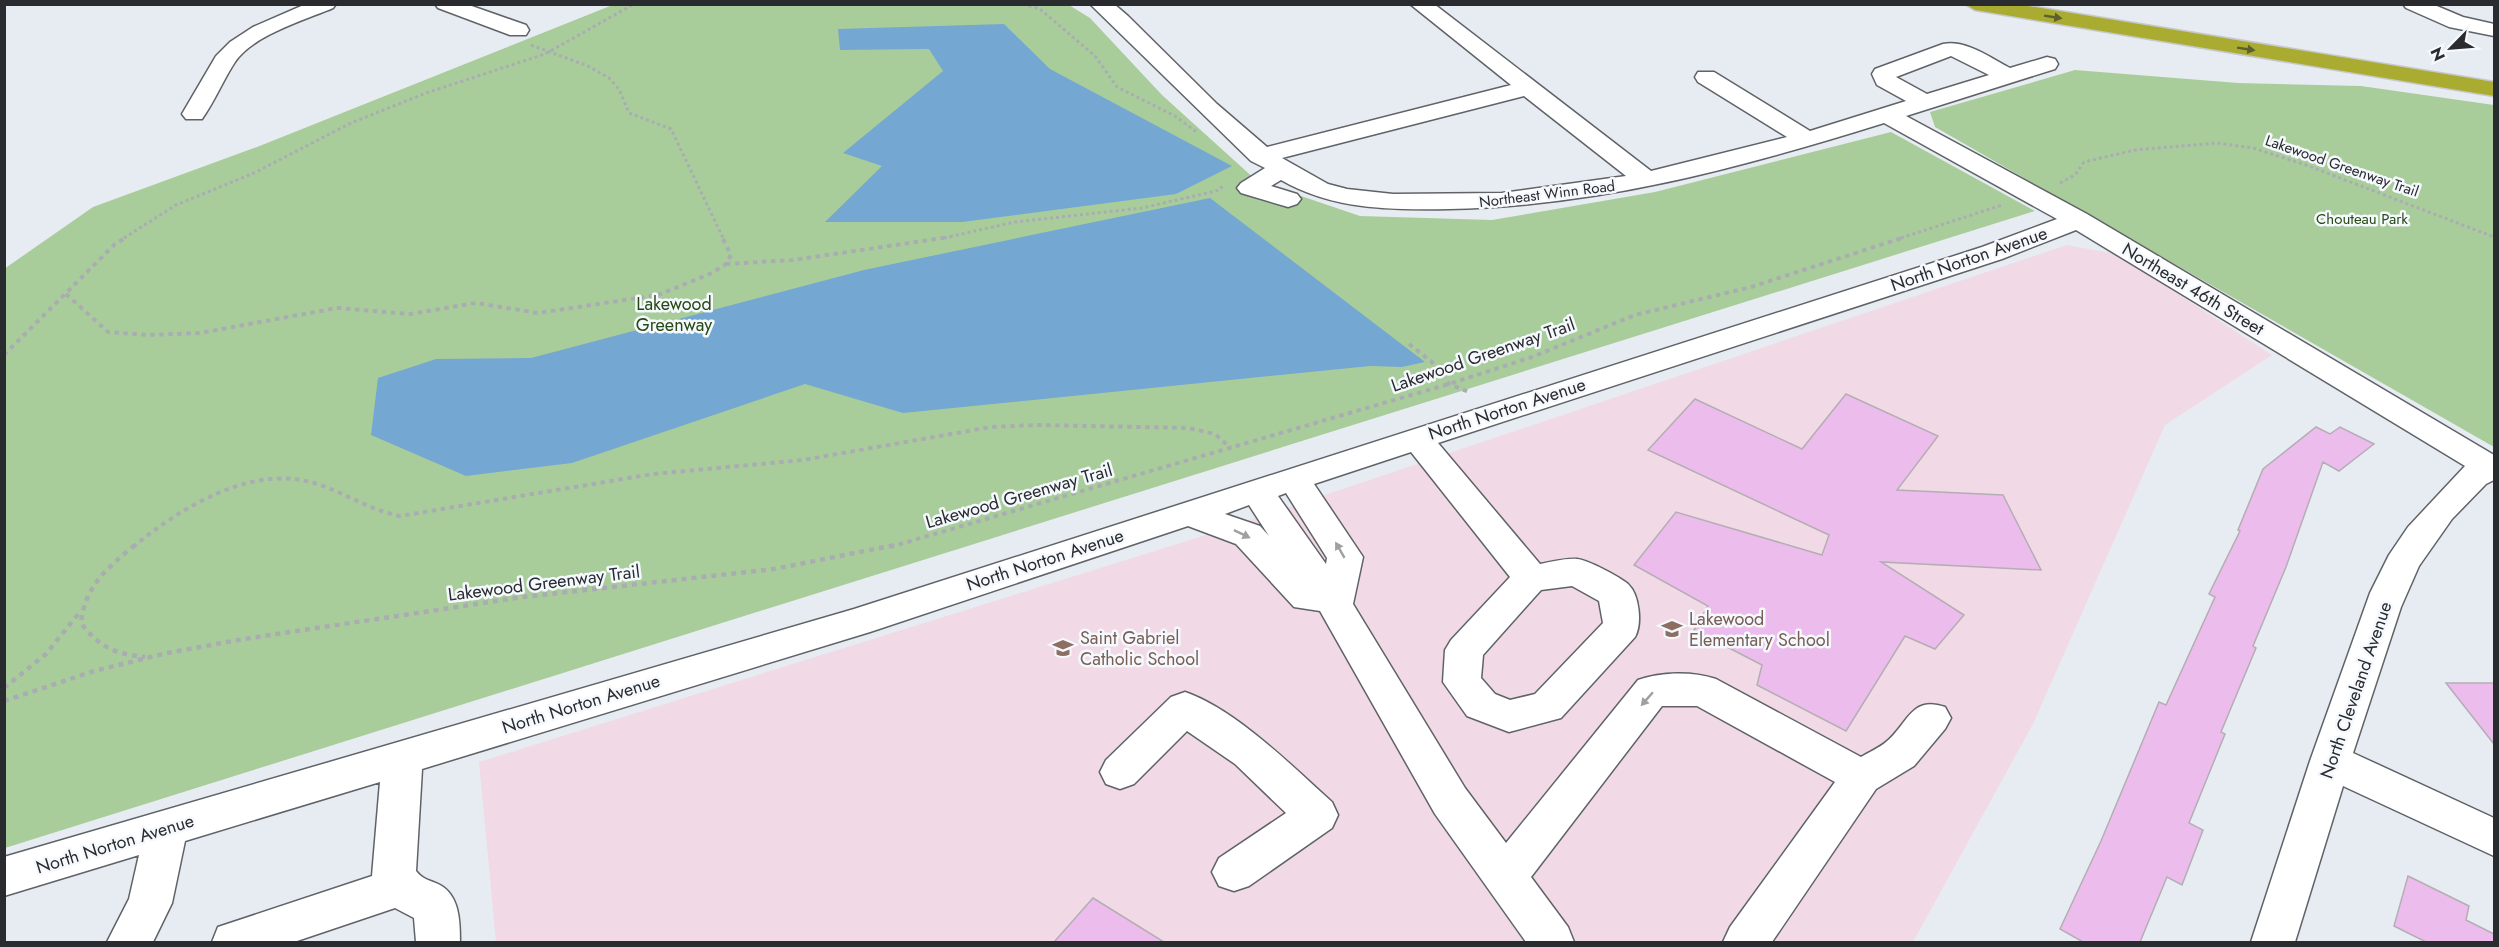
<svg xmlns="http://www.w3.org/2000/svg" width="2499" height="947" font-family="Jost,sans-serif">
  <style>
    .education { fill: #f1dae6 }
    .green { fill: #a9cd9a }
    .water { fill: #74a7d2 }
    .building { fill: #ecbcec; stroke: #b4aeb4; stroke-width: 1.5 }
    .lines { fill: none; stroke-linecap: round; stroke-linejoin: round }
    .minor-casing { stroke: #5f6368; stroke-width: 3 }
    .highway-casing { stroke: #c7c8c9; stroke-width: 3 }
    .path-far2 { stroke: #a9adb2; stroke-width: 3; stroke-dasharray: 3 3; stroke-linecap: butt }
    .path-far1 { stroke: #a9adb2; stroke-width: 4; stroke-dasharray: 4.5 4.5; stroke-linecap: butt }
    .path { stroke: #a9adb2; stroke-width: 4.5; stroke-dasharray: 5 5; stroke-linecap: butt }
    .minor { fill: #fff; fill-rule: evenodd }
    .highway { fill: #aaac31; fill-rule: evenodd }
    .oneway { fill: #5d5f2f }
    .oneway2 { fill: #9fa0a1 }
    .labels { text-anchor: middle; stroke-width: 5; stroke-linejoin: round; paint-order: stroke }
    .far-street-label { font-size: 15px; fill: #292b2e; stroke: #f5f9fe }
    .far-park-label { font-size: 15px; fill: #264913; stroke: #f5f9fe }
    .street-label { font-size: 18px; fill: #292b2e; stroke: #f5f9fe }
    .park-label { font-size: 18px; fill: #264913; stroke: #f5f9fe }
    .education-label { font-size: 18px; fill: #785e54; stroke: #f5f9fe; text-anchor: start }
  </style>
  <rect width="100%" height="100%" fill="#e7ecf2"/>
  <path class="education" d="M2067,245l49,9 156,101 -107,70 -132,299 -120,218h-1417l-17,-180 730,-228z"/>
  <path class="green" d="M615,4l454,1 21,13 72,77 95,86 103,35 132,4 163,-28 236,-60 144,79 -2030,637 -1,-579 89,-62 164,-60z
    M2075,70l163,13 123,3 133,19v342l-559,-320 -5,-15z"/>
  <path class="water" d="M1004,24l46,45 182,97 -56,28 -214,28h-137l57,-56 -39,-13 100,-82 -14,-22 -89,1 -2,-21z
    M1210,198l215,164 -23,5 -32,-1 -467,47 -98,-29 -233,79 -106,13 -95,-41 7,-57 58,-19 95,-1 333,-88z"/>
  <path class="building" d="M1846,394l92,42 -41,54 106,5 38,75 -160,-8 83,53 -29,34 -30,-13 -59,95 -89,-46 5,-20 -68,-35 14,-24 -74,-41 42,-53 146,43 7,-20 -181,-85 47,-51 107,50z
    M2316,427l14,7 10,-7 34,17 -35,27 -16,-9 -37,105 -33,79 3,2 -35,84 4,2 -36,89 14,7 -21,55 -15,-8 -27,65h-57l-23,-13 41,-88 58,-139 7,3 49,-108 -6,-3 31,-63 -2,-1 25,-61z
    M2446,683h48v61z
    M2408,876l61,30 -3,14 28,14v8h-68l-32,-16z
    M1093,898l71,44h-110z"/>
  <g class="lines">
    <g class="minor-casing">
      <path id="minor" d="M306,4h30l-3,4c-28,12 -80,27 -98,54 -12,18 -20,39 -33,57h-16l-4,-5 34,-58 14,-14 23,-15z
        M435,4h31l60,21 3,5 -3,5h-16l-72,-27z
        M1090,4h24l14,12 89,88 50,43 244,-62 -101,-81h24l217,167 136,-34 -89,-55 -3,-5 3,-5h16l96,59 96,-30 -29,-16 -5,-11 3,-5 68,-25c22,-5 48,14 67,24l37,-11 8,2 3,5 -3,5 -149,47 181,98 407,241v25l-8,4 -34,35 -33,47 -18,41 -48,146 141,65v38l-151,-70 -48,156h-44l59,-181 60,-168 19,-38 19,-28 57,-61 -389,-236 -74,29 -564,184 102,121c11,-2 25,-6 37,-5 11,1 43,18 51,25 12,11 14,41 7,53l-74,81 -52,14 -42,-16 -24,-34 2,-32 6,-10 59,-63 -99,-125 -97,32 49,73 -10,47 112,184 41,55 132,-163c23,-8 54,-9 78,-1l145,78c8,-5 18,-9 25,-15 22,-18 25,-47 59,-35l6,11 -6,11 -31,37 -38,23 -104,153h-49l7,-15 105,-145 -138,-76h-35l-131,171 37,50 6,15h-48l-91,-128 -115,-203 -26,-4 -58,-63 -48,-18 -318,106 -448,137 -6,102c7,9 14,9 24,14 20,11 20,38 20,57h-44l-2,-24 -19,-10 -101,34h-82l6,-15 154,-51 8,-94 -195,59 -13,62 -19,39h-46l22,-43 10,-44 -135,41v-39l850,-248 1128,-362 75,-28 -173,-96c-144,45 -284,83 -435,86 -58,1 -116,1 -168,-29l-10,6 26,8 4,5 -4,5 -9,3 -47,-14 -4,-5 4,-5 24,-15 -14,-7zM1951,56l38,19 -62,19 -31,-17zM1524,96l102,80 -124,17 -109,1 -46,-5 -19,-5 -46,-26zM1286,493l41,65 -1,6 -48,-68zM1249,505l20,31 -9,-10 -35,-12zM1572,586l27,15 4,22 -68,71 -25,6 -15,-6 -14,-16 2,-23 58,-65z
        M2403,4h29l31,13 31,7v12l-45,-9 -43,-19z
        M1185,692c50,17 107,74 147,110l6,13 -6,13 -83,58 -15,5 -15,-5 -7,-14 7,-14 67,-45 -51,-49 -48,-33 -53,53 -14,5 -14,-5 -6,-12 6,-12 65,-63z"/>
    </g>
    <g class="highway-casing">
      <path id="highway" d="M1965,4h51l478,78v14l-519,-86z"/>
    </g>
    <path class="path-far2" d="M1023,4l17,5 55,47 22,31 58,29 23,17
      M531,45l57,21 21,12 10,11 10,24 42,16 52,109
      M2060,183l15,-8 9,-13 51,-12 82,-7 36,5 53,17 188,72
      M124,238l52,-33 78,-32 97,-50 75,-30 119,-39 89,-50
      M944,238l71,-16 127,-14 78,-18 2,-4
      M1901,238l101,-33"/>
    <path class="path-far1" d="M726,264l67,-4 157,-23
      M66,294l42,38 41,3 51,-2 137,-25 73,6 66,-11 62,10 120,-18 54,-22 14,-9 5,-9 -9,-18
      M1409,344l23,18 17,22 20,8
      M4,355l111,-111 12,-7
      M133,547c47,-39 118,-83 181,-64 30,9 55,27 86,33l253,-42 150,-14 188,-33 47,-2 150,3 27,6 16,14
      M890,547l559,-163 83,-27 103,-42 116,-28 154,-50"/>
    <path class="path" d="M135,545c-28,23 -50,41 -54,78 18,24 34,31 64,34
      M4,688l42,-34 33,-41
      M4,701l90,-30 73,-18 77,-14 279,-42 251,-28 121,-24"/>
    <use href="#minor" class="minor"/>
    <use href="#highway" class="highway"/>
  </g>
  <defs><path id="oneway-solid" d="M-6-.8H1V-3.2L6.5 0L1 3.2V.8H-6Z" transform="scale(1.5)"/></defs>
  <g class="oneway">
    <use href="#oneway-solid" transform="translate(2053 17) rotate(9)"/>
    <use href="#oneway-solid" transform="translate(2246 49) rotate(9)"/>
  </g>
  <g class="oneway2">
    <use href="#oneway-solid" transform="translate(1242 534) rotate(26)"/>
    <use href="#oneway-solid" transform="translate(1340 550) rotate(-120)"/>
    <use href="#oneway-solid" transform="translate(1647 699) rotate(131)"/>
  </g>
  <defs>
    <g id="school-bare" transform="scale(1.62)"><path d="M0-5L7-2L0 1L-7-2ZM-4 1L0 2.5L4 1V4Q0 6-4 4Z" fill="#8d6e63" stroke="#f5f9fe" stroke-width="2.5" paint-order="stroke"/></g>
  </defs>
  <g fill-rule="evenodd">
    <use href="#school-bare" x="1672" y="629"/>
    <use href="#school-bare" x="1063" y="648"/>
  </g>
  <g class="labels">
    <g class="far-street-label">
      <text transform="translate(2342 166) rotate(19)" y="5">Lakewood Greenway Trail</text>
      <text transform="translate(1547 194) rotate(-7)" y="5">Northeast Winn Road</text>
    </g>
    <g class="far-park-label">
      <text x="2362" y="224">Chouteau Park</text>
    </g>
    <g class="street-label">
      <text transform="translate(1969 259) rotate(-19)" y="6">North Norton Avenue</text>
      <text transform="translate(2193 289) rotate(31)" y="6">Northeast 46th Street</text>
      <text transform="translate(1483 355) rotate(-19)" y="6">Lakewood Greenway Trail</text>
      <text transform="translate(1507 409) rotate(-18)" y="6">North Norton Avenue</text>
      <text transform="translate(1019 496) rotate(-16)" y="6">Lakewood Greenway Trail</text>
      <text transform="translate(1045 560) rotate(-18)" y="6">North Norton Avenue</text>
      <text transform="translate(544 583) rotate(-7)" y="6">Lakewood Greenway Trail</text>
      <text transform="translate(2356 690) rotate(-71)" y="6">North Cleveland Avenue</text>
      <text transform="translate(581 704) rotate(-17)" y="6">North Norton Avenue</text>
      <text transform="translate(115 844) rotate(-17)" y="6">North Norton Avenue</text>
    </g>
    <g class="park-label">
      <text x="674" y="310">Lakewood<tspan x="674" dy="21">Greenway</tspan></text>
    </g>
    <g class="education-label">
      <text x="1689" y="625">Lakewood<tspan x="1689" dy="21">Elementary School</tspan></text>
      <text x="1080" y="644">Saint Gabriel<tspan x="1080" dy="21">Catholic School</tspan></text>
    </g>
  </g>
  <rect width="2499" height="947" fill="none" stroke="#292b2e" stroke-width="12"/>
  <g transform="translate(2451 48) rotate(245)" stroke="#f5f9fe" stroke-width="4.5" paint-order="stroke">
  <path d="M0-4.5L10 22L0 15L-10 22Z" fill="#292b2e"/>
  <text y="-9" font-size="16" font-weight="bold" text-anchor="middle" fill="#292b2e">N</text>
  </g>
</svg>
